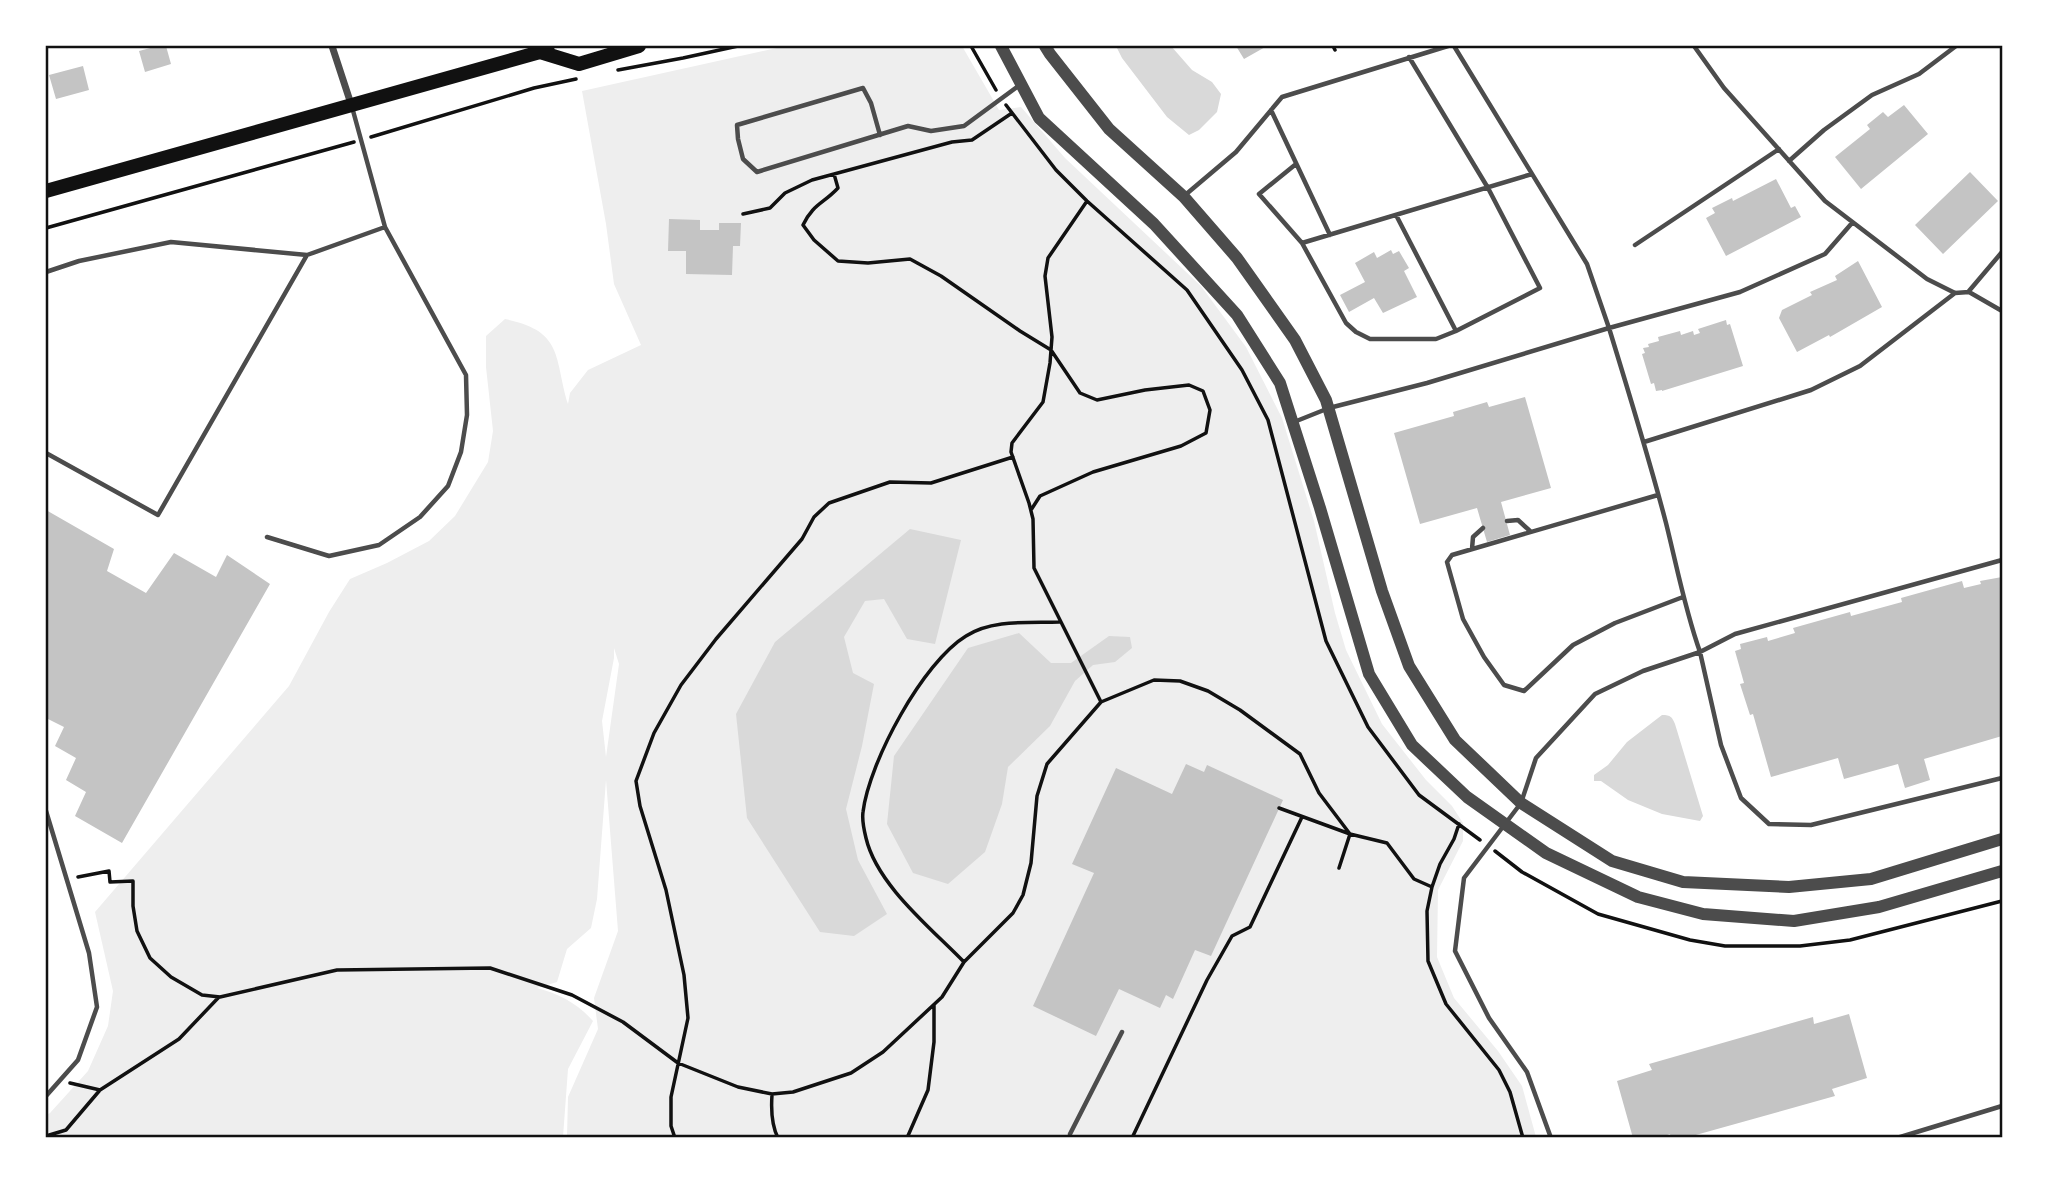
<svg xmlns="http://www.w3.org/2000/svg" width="2048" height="1183" font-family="Cabin,sans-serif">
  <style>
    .green { fill: #eee; fill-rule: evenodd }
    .water { fill: #d9d9d9 }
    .building { fill: #c4c4c4 }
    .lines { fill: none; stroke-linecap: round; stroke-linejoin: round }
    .path { stroke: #111; stroke-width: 3.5 }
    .service { stroke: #4c4c4c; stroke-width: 4.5 }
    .minor { stroke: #4c4c4c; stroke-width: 7 }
    .tertiary { stroke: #4c4c4c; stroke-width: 12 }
    .secondary { stroke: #111; stroke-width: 14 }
    .neatline { fill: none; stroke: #111; stroke-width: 2.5 }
  </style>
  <rect width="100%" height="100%" fill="#fff"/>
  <path class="green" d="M786,46h176l37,64 22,-3 44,51 136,128 45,61 36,71 32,103 21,92 11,37 36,74 44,56 26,26 11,17v18l-25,49 -1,67 17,41 44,53 24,35 14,51h-969l1,-40 30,-68 -4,-31 24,-67 -12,-151 -9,119 -6,29 -24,21 -10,33 -20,6c22,6 40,15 56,33l-25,48 -5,68 -517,1v-23l4,-2 38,-42 20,-45 5,-35 -18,-79 194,-226 40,-74 21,-33 37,-16 42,-22 26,-25 33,-54 5,-31 -7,-64v-31l19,-17c59,12 49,38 63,85l2,-11 18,-23 53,-25 -27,-61 -8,-60 -24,-133zM614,648l5,16 -13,93 -4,-36 12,-63z"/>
  <path class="water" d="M1116,46h55l21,24 20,12 9,12 -4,18 -18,18 -10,5 -22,-18 -45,-59z
    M910,529l51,11 -26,104 -28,-5 -23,-40 -19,2 -21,36 9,36 21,11 -12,62 -16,63 12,51 29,54 -33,22 -34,-4 -73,-114 -11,-104 39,-72z
    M1019,633l32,30h20l38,-27 21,1 2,11 -17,14 -22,3 -18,16 -25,45 -42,41 -6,37 -17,48 -37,32 -35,-11 -26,-49 7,-68 74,-108z
    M1662,715c9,0 10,2 13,9l28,92 -3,5 -38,-7 -34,-14 -27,-19h-7v-6l14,-10 19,-23z"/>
  <path class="building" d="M158,46h8l5,18 -26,8 -6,-21z
    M1236,46h31l-23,13z
    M83,66l6,24 -33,9 -7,-24z
    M1904,105l24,29 -67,55 -26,-32 35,-28 -3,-4 16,-13 5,5z
    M1970,172l28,29 -55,53 -28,-29z
    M1776,179l15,29 4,-2 6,11 -75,39 -20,-38 9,-5 -3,-5 20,-10 1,3z
    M669,219l31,1v10h19v-7h22l-1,23h-7l-1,29 -46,-1v-23h-18z
    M1391,250l2,4 6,-3 10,17 -5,3 13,26 -34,16 -9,-15 -25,14 -9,-17 25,-13 -10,-19 19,-11 3,6z
    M1858,261l24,46 -52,30 -1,-2 -32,17 -18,-34 3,-8 30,-15 -2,-3 27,-12 -2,-4z
    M1726,320l1,5 3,-1 13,42 -81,25v-1l-6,1 -2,-8 -3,1 -9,-30 3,-1 -2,-5 6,-1 -1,-3 11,-3 -1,-4 22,-6 1,4 12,-4 1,4 6,-2 -2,-4z
    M1525,397l26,91 -50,14 9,33 -23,7 -10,-34 -57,16 -26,-91 60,-17 -1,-4 34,-10 2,5z
    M46,510l68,39 -7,22 39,22 28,-40 42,24 11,-22 43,29 -148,259 -47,-27 11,-24 -20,-12 10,-22 -21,-12 9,-19 -18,-9z
    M2002,577v159l-78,23 6,21 -25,8 -7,-24 -54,15 -6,-21 -67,19 -18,-63 -3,1 -10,-31 4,-1 -9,-32 6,-2 -1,-5 27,-7 1,4 27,-8 -2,-5 57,-16 1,4 51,-14 -1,-4 61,-17 2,7 17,-4 -1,-3z
    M1186,764l18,8 3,-7 76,35 -72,156 -16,-6 -22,49 -7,-4 -6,13 -41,-19 -23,47 -63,-30 61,-133 -22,-9 44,-96 56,26z
    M1849,1014l18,64 -35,11 3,7 -150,42h-14l-1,-4 -11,4h-26l-16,-57 35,-11 -3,-6 164,-47 1,7z"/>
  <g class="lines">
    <path class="path" d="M971,46l25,44
      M1333,46l2,4
      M618,70l65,-12 55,-12
      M1006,105l50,65 31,31 100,89 55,80 26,50 58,221 42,86 51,68 61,45
      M371,137l163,-49 42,-9
      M834,174l4,14c-15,16 -25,16 -35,37l11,15 24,21 30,2 42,-4 31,17 79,55 31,19 29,43 17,7 48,-10 44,-5 14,6 7,19 -4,23 -25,13 -88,26 -53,24 -9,14
      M1087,201l-39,57 -3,18 7,61 -2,26 -7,39 -31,41 -1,9 18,51 4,16 1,49 67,134
      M743,214l27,-6 15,-15 27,-13 140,-38 20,-2 40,-27
      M46,228l308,-86
      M1279,808l71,26 37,9 27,36 18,8
      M1459,824l-5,15 -14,25 -8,23 -5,24 1,50 18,43 53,66 11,22 13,46
      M1495,851l27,21 76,42 92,26 35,6h75l50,-6 152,-39
      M78,877l31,-6 1,11 23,-1v25l4,25 13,27 21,19 31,18 18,2 117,-27 153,-2 82,27 51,27 55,41 60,24 34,7 21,-2 58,-19 32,-21 59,-55 22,-35 49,-49 10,-18 8,-32 6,-67 10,-32 54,-62 53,-22 26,1 28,10 32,19 60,44 19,39 31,41 -11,34
      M964,962c-33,-34 -87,-77 -98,-124 -2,-8 -4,-19 -3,-26 6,-50 60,-150 103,-176 26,-17 63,-13 93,-14
      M70,1083l30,7
      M772,1095c-1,14 -1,29 6,43
      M46,1136l20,-6 34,-40 79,-51 40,-42
      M675,1138l-4,-12v-29l17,-79 -4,-43 -18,-85 -26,-84 -4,-25 18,-48 27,-48 35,-46 86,-100 12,-22 15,-14 61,-21 41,1 82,-26
      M907,1138l21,-48 6,-48v-37
      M1132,1138l75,-158 25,-44 18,-9 52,-110"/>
    <path class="service" d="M1454,46l133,218 22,64 131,-36 85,-38 27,-31
      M1694,46l30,42 101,113 102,78 28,14 14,-1 33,19
      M1271,110l59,125
      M880,135l-9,-32 -8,-15 -126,37 1,14 5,20 14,13 151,-46 23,5 33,-5 57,-42
      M1789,161l35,-31 48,-35 47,-21 37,-28
      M1296,164l-37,30 43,49 230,-69
      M1184,196l52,-44 46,-55 166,-51
      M1396,215l60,116 84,-43 -52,-100 -79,-131
      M1302,243l44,80 10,9 14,7h66l20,-8
      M1635,245l144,-96
      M46,272l33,-11 92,-19 136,13 78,-28
      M1969,291l33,-39
      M1294,422l35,-14 98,-25 182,-55c20,65 40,130 57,195 11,44 19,87 34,129l35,-18 267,-74
      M1644,442l167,-52 49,-24 95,-73
      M46,453l112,62 149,-260
      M1658,495l-206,60 -5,7 16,57 21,38 20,28 20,6 49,-46 42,-22 68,-26
      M1507,521l11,-1 12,11
      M267,537l62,19 50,-11 41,-28 28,-31 13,-34 6,-37 -1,-40 -81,-148 -33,-120
      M1472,549l1,-12 10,-9
      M46,811l43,142 8,54 -19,53 -32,36
      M1070,1134l52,-102
      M1551,1138l-24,-66 -38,-54 -34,-67 9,-73 57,-75 15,-45 59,-64 48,-23 57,-19 21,93 20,53 28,26 42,1 191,-47
      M1897,1138l105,-32"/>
    <path class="minor" d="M332,46l19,58"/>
    <path class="tertiary" d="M1001,46l38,72 115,106 83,91 43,68 40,125 49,166 43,71 55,52 79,56 92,44 65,17 91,7 85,-14 123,-36
      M1045,46l5,8 59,75 75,68 53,61 58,82 31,60 56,191 27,75 46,74 66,63 91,58 71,21 106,5 82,-8 131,-40"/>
    <path class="secondary" d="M540,52l39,12 60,-18
      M46,191l494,-139 8,-6"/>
  </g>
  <rect width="2048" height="1183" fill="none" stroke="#ffffff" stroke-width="94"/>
  <rect x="47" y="47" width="1954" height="1089" class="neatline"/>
</svg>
